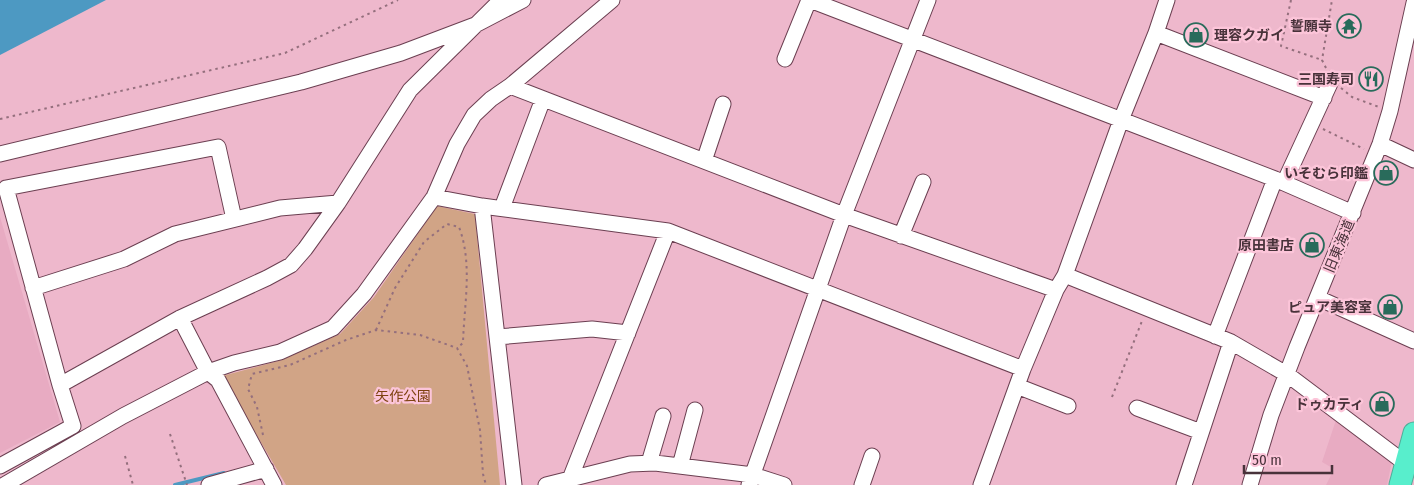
<svg xmlns="http://www.w3.org/2000/svg" width="1414" height="485" font-family="'Fira Sans Condensed','Noto Sans JP',sans-serif">
  <style>
    .built { fill: #e8abc2 }
    .green { fill: #d1a486 }
    .water { fill: #4d99c2 }
    .lines { fill: none; stroke-linecap: round; stroke-linejoin: round }
    .stream { stroke: #4d99c2; stroke-width: 4 }
    .minor-casing { stroke: #6b3f51; stroke-width: 17 }
    .highway-casing { stroke: #52ac99; stroke-width: 23 }
    .path { stroke: #946f7d; stroke-width: 2; stroke-dasharray: 2.5 4; stroke-linecap: butt }
    .minor { stroke: #fff; stroke-width: 15 }
    .highway { stroke: #58eecc; stroke-width: 21 }
    .labels { text-anchor: middle; stroke-width: 4.5; stroke-linejoin: round; paint-order: stroke }
    .poi-label { font-size: 14px; font-weight: bold; fill: #48323a; stroke: #fcc5d9; text-anchor: end }
    .street-label { font-size: 14px; fill: #48323a; stroke: #fcc5d9 }
    .park-label { font-size: 14px; fill: #7e4210; stroke: #fcc5d9 }
  </style>
  <rect width="100%" height="100%" fill="#eeb8cc"/>
  <path class="built" d="M0,217l60,205 -60,31z
    M1338,414l55,42 -6,29h-61l8,-16 -12,-7z"/>
  <path class="green" d="M437,206l38,8 25,271h-214l-64,-109 60,-16 58,-26 34,-37z"/>
  <path class="water" d="M0,0h106l-106,55z"/>
  <g class="lines">
    <path class="stream" d="M175,485l49,-12"/>
    <g class="minor-casing">
      <path id="minor" d="M810,0l465,179 78,34
        M1156,33l168,65
        M785,59l24,-59
        M510,86l102,-86
        M1380,144l34,16
        M0,154l301,-72 100,-29 74,-28 48,-25
        M704,161l19,-57
        M1284,183l48,-104
        M434,197l48,9 186,25 355,138
        M482,206l32,279
        M502,208l41,-109
        M901,236l22,-54
        M1065,275l166,67 57,33 117,88
        M33,288l91,-29 51,-25 105,-26 58,-5
        M1318,298l96,43
        M180,318l28,54 10,8 56,105
        M1215,336l60,-157
        M497,337l95,-8 36,4
        M60,385l-54,-197 212,-41 16,72
        M1017,386l51,20
        M1137,408l64,24
        M649,463l14,-47
        M0,466l73,-40 -13,-41 120,-67 87,-40 24,-13 14,-16 33,-46 72,-113 91,-90
        M680,466l15,-56
        M570,479l98,-248
        M4,485l119,-69 85,-44 26,-9 46,-11 53,-24 31,-34 70,-97 23,-53 17,-29 17,-16 19,-13 334,129 212,75
        M209,485l57,-16
        M546,485l84,-21 25,-1 98,12 31,10
        M749,485l95,-270 84,-215
        M862,485l10,-29
        M981,485l42,-116 33,-79 9,-15 56,-155 35,-87 11,-33
        M1184,485l47,-143
        M1250,485l21,-70 26,-68 83,-203 10,-33 24,-108"/>
    </g>
    <g class="highway-casing">
      <path id="highway" d="M1400,485l14,-52"/>
    </g>
    <path class="path" d="M1291,0l-10,46 41,14
      M1326,68l-4,-8 10,-60
      M1341,88l11,9 27,10
      M0,119l285,-66 113,-53
      M1323,129l41,20
      M376,330l19,-42 29,-46 23,-18 12,3c14,37 5,78 4,116l-6,5
      M1112,397l30,-76
      M170,434l17,51
      M263,435l-6,-28 -9,-18 4,-15 38,-9 56,-25 30,-10 44,5 37,13 10,18 13,64 3,44 3,11
      M125,456l8,29"/>
    <use href="#minor" class="minor"/>
    <use href="#highway" class="highway"/>
  </g>
  <defs>
    <g id="temple-ring" transform="scale(1.25)"><circle r="9.5" fill="#fcc5d9" stroke="#296b5b" stroke-width="1.5"/><path d="M0-6L5-2H3V0L6.5 2.5H4V6H1.5V3h-3V6H-4V2.5H-6.5L-3 0V-2H-5Z" fill="#296b5b"/></g>
    <g id="shop-ring" transform="scale(1.25)"><circle r="9.5" fill="#fcc5d9" stroke="#296b5b" stroke-width="1.5"/><path d="M-5-2.5h2.3a2.7 3.5 0 0 1 5.4 0H5L5.5 6h-11ZM-1.5-2.5h3a1.5 2.3 0 0 0-3 0Z" fill="#296b5b"/></g>
    <g id="restaurant-ring" transform="scale(1.25)"><circle r="9.5" fill="#fcc5d9" stroke="#296b5b" stroke-width="1.5"/><path d="M-5-6h1v4h1v-4h1v4h1v-4h1v5L-1.5 .5V6h-2V.5L-5-1ZM5-6V6H3V1.5H1.5Q1.5-4 5-6Z" fill="#296b5b"/></g>
  </defs>
  <g fill-rule="evenodd">
    <use href="#temple-ring" x="1349" y="26"/>
    <use href="#shop-ring" x="1196" y="35"/>
    <use href="#restaurant-ring" x="1371" y="79"/>
    <use href="#shop-ring" x="1386" y="173"/>
    <use href="#shop-ring" x="1312" y="245"/>
    <use href="#shop-ring" x="1390" y="307"/>
    <use href="#shop-ring" x="1382" y="404"/>
  </g>
  <g class="labels">
    <g class="poi-label">
      <text x="1332" y="31">誓願寺</text>
      <text x="1214" y="40" text-anchor="start">理容クガイ</text>
      <text x="1354" y="84">三国寿司</text>
      <text x="1368" y="178">いそむら印鑑</text>
      <text x="1294" y="250">原田書店</text>
      <text x="1372" y="312">ピュア美容室</text>
      <text x="1364" y="409">ドゥカティ</text>
    </g>
    <g class="street-label">
      <text transform="translate(1339 246) rotate(-67)" y="5">旧東海道</text>
    </g>
    <g class="park-label">
      <text x="403" y="401">矢作公園</text>
    </g>
  </g>
  <path d="M1244 465v8h88v-8" fill="none" stroke="#48323a" stroke-width="2.5"/>
  <text x="1252" y="465" font-size="15" fill="#48323a" stroke="#fcc5d9" stroke-width="4" paint-order="stroke">50 m</text>
</svg>
